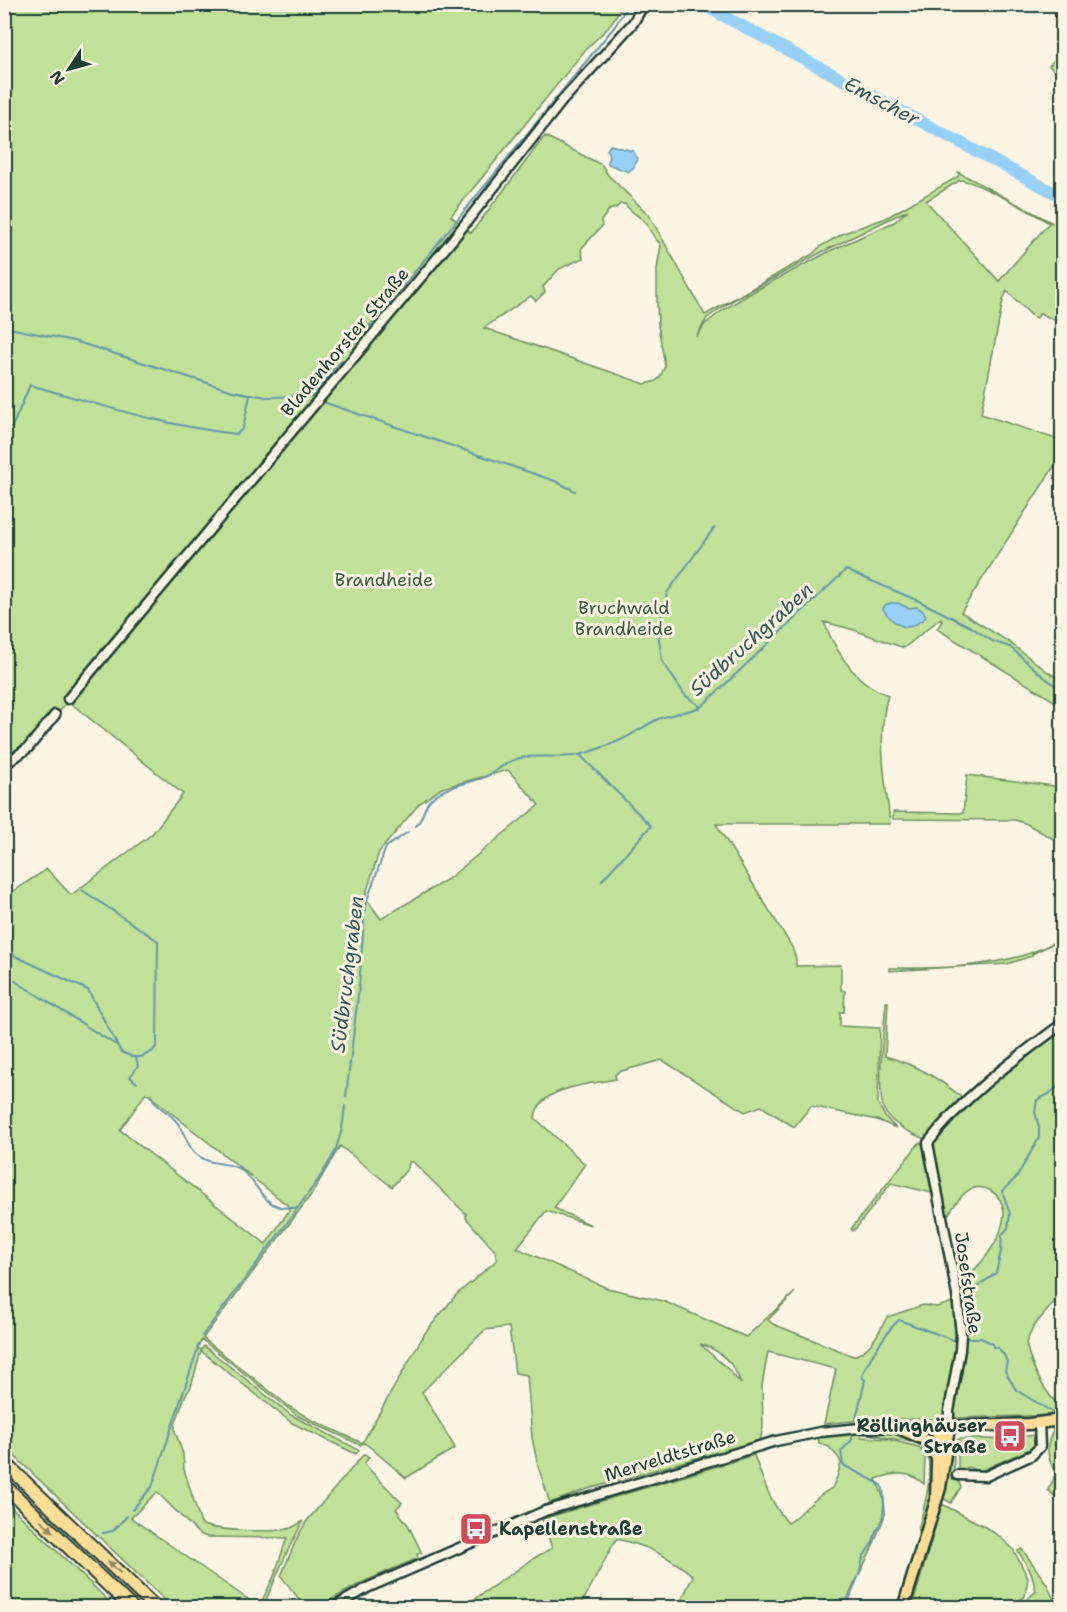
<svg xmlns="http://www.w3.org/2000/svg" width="1067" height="1612" font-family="'Shantell Sans',sans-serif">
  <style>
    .green { fill: #c1e098; stroke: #708e66; stroke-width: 1.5; fill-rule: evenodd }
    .water { fill: #98d1f8; stroke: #6896aa; stroke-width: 1.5 }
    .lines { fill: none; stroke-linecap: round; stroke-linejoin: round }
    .stream { stroke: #6896aa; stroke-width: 2 }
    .river { stroke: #98d1f8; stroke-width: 12 }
    .minor-casing { stroke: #1f3d34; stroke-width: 13 }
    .major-casing { stroke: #1f3d34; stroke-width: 15 }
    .highway-casing { stroke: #1f3d34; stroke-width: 16 }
    .minor { stroke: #fcf5e5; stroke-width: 8 }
    .major { stroke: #fedd96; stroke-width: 10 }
    .highway { stroke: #fedd96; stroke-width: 12 }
    .oneway { fill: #8e8d65 }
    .labels { text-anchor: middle; stroke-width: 6; stroke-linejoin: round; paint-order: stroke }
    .street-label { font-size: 18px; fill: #1f3d34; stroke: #fcf5e5 }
    .park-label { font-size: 18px; fill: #3f5e48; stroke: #fcf5e5 }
    .poi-label { font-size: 18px; font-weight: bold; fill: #1f3d34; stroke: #fcf5e5; text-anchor: end }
    .water-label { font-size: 20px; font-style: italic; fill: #375b5b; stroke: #fcf5e5 }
  </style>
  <rect width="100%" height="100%" fill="#fcf5e5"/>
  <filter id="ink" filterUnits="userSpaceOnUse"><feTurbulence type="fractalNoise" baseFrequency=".0167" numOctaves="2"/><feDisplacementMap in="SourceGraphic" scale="12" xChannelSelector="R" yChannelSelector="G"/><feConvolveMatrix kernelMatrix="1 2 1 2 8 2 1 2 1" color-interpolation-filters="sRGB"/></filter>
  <g filter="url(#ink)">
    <path class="green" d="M5,5h618l-15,23 -23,22 -134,166 20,17 74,-97 57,29 6,10 41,40 56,100 106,-60 10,-9 23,-13 42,-15 73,-42 -1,-4 104,56v96l-22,-11 -3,5 -5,-2 -25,-25 -4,9 -22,114 81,27v13l-101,158 48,30 39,30 14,9v25l-125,-77 5,-8 -1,-3 -37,30 -53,-19 -27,-7c12,30 32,62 64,73 -12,41 -2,87 2,129h-174l76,123 4,12v7l45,-1v25l4,1 -1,21h-4v14l40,2 -2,75 7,14 11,11 -19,-8 -66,-14 -17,21 -33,-21 -16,6 -83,-52 -44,12 -3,3 1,4c-24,5 -78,7 -81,39l50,46 -31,44 37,17 -45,-14 -29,37 90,40 56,13 83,36 49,-45 -27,28 5,4 80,32c18,-5 26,-24 34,-39l36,-12 14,2 19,-6 2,50 -12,63 -3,5 -82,1 -37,4 12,-55 -68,-17 -6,33 1,43 -3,12 -172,49 -38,14 -12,-37 -6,-28 -5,-63 -12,-2 -6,-46 -24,3 -63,62 33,56 -49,30 -35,-30 -7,-5 -4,2 -62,-29 -96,-76 -5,8 4,2 3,-4 87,69 68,35 -3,4 -64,-31 -91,-72 -10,36 -6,9 -10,29v6l8,23 1,15 17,55c11,7 77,9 90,4 4,-2 9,-5 12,-7l-14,27 -26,59h-91l-167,-160 -1,-550 43,-28 24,26 81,-61 31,-40 -115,-93 -39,48 -24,18zM960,180c16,1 73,33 89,43l-50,58 -73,-80zM620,204h5c4,7 13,11 19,17 8,9 6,14 17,24l-4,24v33l1,24 7,40 -5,11 -4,4 -11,3 -161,-56 47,-32 5,5 9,-9 -2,-5 16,-18 24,-11 -2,-9 21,-23 -1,-5 8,-11 7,-2zM908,210l-14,12 -62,28 -76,40 -33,20 -18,14 -9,13 11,-19 25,-17 86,-47zM508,770l31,35 -91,74 -67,40 -16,-22 14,-45 40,-48 23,-16zM146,1093l145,115 -25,36 -146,-114zM340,1146l52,41 16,-19 1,-6h4l53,52v4l29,33 2,9 -41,35 -31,38 -63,110 -52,-24 -20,-12 -87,-69 108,-143zM700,1344c19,5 35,20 41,40l-10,-12zM157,1492l42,42 8,3 80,1 -13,38 -15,31 -128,-89z
      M1062,50v27l-13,-11z
      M967,775l95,12v57l-35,-20 -12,-4 -122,-1v-7l70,1z
      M1062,939l-30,15v2l-25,8 -118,7v-3c44,0 93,0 135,-13 13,-4 26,-11 38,-16z
      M886,1002h2l-3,54c34,10 50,20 78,42l99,-78v2l-136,117c-15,-5 -35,-15 -42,-29 -8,-18 0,-85 2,-108z
      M1062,1026v255l-7,20 -21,25 -8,17c5,24 18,49 36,66v6l-106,3 -4,-5 10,-65 -4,-65c21,-14 45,-43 46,-69 0,-20 -22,-35 -39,-21 -8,7 -14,18 -20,26 -3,-14 -15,-62 -14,-73 4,-25 108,-101 131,-120z
      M920,1142l6,6 10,46 -45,-11 -34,44 -4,4 -2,-2z
      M1062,1429v74l-14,-13 8,-16c-9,-15 -11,-28 -3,-44z
      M859,1430l2,7 25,2 33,8 6,9 -1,28c-15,-14 -30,-11 -48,-5 2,5 5,12 7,18 6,31 -28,80 -39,110h-166l15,-31c-23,-20 -47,-31 -77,-37l-36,68 -119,1 75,-51 16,-9 -10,-29 212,-64c9,25 16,48 34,68l34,-29 10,-6 5,-11 4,-14 -3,-6 -9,-10 -10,-4 -1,-7z
      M862,1430l48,6 12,8 -60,-11z
      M1035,1435l2,6 -5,7 -54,24 -9,-5 -11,5v-33h44z
      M954,1438v33l7,16 -10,16 -10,-6 11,-56z
      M924,1447l9,8 -1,38 -9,39 -5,-2c6,-23 18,-61 6,-83z
      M364,1454l5,3 -5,7 38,39 -6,6 12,16 14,28 -5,1 1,4 -57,25 -43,24h-13l-24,-31 15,-36 10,-18z
      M5,1501l110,106h-110z
      M942,1504l40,21 17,11 14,13 15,29 -3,18 -14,11h-99z
      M1022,1549l25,35 10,23h-39l18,-16 -5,-19 -13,-21z"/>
    <path class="water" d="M610,145l23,6 5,8 -5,9 -5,4 -20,-8 1,-9 -2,-5z
      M890,603h8l10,5 9,-1 7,5 2,5c-4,3 -13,10 -18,10 -10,0 -21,-11 -25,-18l2,-4z"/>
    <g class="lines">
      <path class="stream" d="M395,296l220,-270 13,-21
        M4,327l70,14 159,50 33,6 47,-1 29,-36
        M355,343l35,-41
        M323,402l232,79 20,10
        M12,427l18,-42c68,19 137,42 207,49l6,-6 7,-33
        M4,442l5,-10
        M701,707l-16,-12 -23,-34 -4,-30 9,-38 47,-65
        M580,755l71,71 -49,54
        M416,826c8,-8 7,-20 15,-27 15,-14 37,-15 54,-22 15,-7 24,-19 41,-20 20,-2 43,3 63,-5 11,-4 24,-8 34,-13 12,-6 23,-14 35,-20 14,-5 28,-7 43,-12l145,-137 75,32 50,25 21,14 18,6 34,30 18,13
        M4,942l11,14 73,34 33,62 12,5h8l12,-6 4,-6 1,-104 -76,-51
        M4,974l112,71
        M136,1058l2,8 -8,11 7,6
        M151,1095c4,12 17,16 25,26 12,14 9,30 30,39 11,5 24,2 35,10 23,18 18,40 57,38
        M346,1097l13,-110 6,-81 21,-59 22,-15
        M202,1336l85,-113 35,-49 13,-22 7,-23 3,-23
        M967,1338h14l12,6v3l5,1 6,7 3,7 -2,9 11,19 38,23
        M963,1340l4,-2 -3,-5 -1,-31 13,-14 20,-15 5,-22 1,-16 6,-7 2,-14 -8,-23 14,-13 23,-40v-11l-4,-15 2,-12 12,-6 13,-11
        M856,1419l9,-39 -3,-3c3,-13 27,-49 37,-57l57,21
        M132,1510l20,-23 47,-142
        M103,1533l10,-2 14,-15
        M846,1608l14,-36 3,-15 10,-15 3,-11 5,-6 4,-11 -2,-25 -3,-5 -37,-19 -2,-14 11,-11v-4"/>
      <path class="river" d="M701,4l361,193"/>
      <g class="minor-casing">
        <path id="minor" d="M68,699l385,-460 109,-138 71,-78 11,-19
          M4,765l24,-17 27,-33
          M949,1427v-16l11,-61 1,-16 -4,-39 -29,-152c36,-48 87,-84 134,-119
          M957,1475l29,1 46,-21 8,-8 -1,-24
          M332,1608l37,-21 176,-76 231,-70 44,-9 40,-4 78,-1"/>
      </g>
      <g class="major-casing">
        <path id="major" d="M896,1427l30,13 9,15
          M936,1499l2,-72 91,-3 33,-4
          M903,1608l37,-120 9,-61"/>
      </g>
      <g class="highway-casing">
        <path id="highway" d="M4,1462l152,146
          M4,1485l128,123"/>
      </g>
      <use href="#minor" class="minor"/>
      <use href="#major" class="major"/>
      <use href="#highway" class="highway"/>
    </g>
    <defs><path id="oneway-solid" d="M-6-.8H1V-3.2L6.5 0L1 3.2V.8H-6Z" transform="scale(1.5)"/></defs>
    <g class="oneway">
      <use href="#oneway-solid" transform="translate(47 1526) rotate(44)"/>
      <use href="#oneway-solid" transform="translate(114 1567) rotate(-136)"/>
    </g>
  </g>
  <defs>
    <g id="bus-square" transform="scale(1.725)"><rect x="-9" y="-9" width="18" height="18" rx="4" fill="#d1495b" stroke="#fcf5e5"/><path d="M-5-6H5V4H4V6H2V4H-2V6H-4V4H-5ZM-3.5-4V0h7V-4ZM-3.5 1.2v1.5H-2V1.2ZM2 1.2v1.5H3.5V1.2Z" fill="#fff"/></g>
  </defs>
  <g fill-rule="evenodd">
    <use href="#bus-square" x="1010" y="1436"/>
    <use href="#bus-square" x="476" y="1529"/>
  </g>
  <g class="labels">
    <g class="street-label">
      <text transform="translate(345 342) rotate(-50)" y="6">Bladenhorster Straße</text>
      <text transform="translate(968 1283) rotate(82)" y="6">Josefstraße</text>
      <text transform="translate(670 1456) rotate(-17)" y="6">Merveldtstraße</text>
    </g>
    <g class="park-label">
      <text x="384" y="586">Brandheide</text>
      <text x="624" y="614">Bruchwald<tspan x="624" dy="21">Brandheide</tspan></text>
    </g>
    <g class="poi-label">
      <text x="987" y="1432">Röllinghäuser<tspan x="987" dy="21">Straße</tspan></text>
      <text x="499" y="1535" text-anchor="start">Kapellenstraße</text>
    </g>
    <g class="water-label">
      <text transform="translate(882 101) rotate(28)" y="7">Emscher</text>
      <text transform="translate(751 639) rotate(-42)" y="7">Südbruchgraben</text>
      <text transform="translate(347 974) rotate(-83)" y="7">Südbruchgraben</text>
    </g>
  </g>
  <rect width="1067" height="1612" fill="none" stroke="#fcf5e5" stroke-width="24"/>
  <rect x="12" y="12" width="1043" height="1588" fill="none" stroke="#1f3d34" stroke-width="2" filter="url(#ink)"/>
  <g transform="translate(69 69) rotate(234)" stroke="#fcf5e5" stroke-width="4.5" paint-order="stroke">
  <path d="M0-4.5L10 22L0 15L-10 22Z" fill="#1f3d34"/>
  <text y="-9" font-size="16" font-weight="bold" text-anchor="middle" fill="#1f3d34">N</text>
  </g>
</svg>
